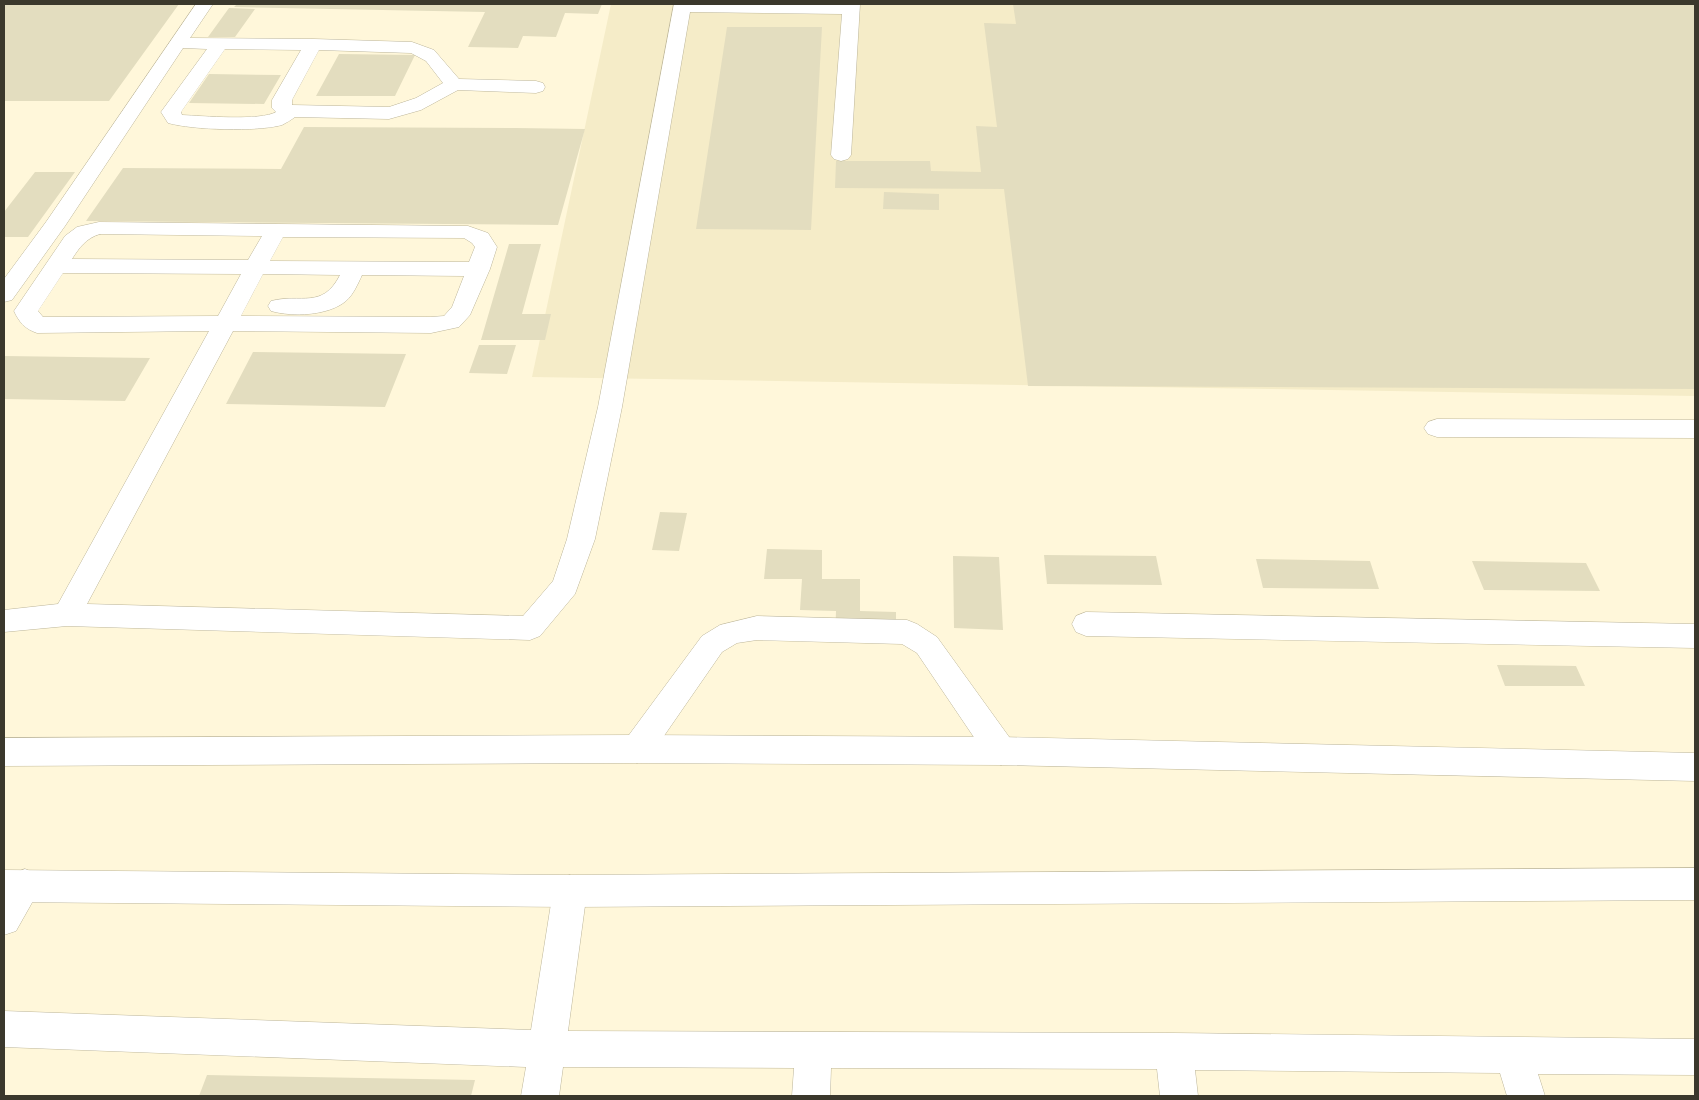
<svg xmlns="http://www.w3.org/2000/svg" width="1699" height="1100" font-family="Karla,sans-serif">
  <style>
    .built { fill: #f5ecc8 }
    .building { fill: #e3ddbf }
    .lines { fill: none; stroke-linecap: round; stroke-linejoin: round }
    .minor-casing { stroke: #bdb69a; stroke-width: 1 }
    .highway-casing { stroke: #bdb69a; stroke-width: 1 }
    .minor { fill: #fff; fill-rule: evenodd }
    .highway { fill: #fff; fill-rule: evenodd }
  </style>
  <rect width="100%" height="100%" fill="#fff7da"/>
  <path class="built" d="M611,4h1084v392l-1163,-19z"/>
  <path class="building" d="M4,4h175l-70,97h-105z
    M237,4h365l-4,10 -33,-1 -9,24 -33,-1 -5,12 -50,-1 17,-35 -251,-5z
    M1013,4h682v385l-667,-3 -24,-197 -169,-1 1,-27h94l1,10 50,1 -5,-46 21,1 -13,-104 32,1z
    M229,8l26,1 -20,28h-27z
    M727,27h95l-11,203 -115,-1z
    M339,54l76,1 -20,41h-79z
    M209,74l72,1 -17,29 -75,-1z
    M304,127l212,1 69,1 -27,96 -472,-4 37,-53 158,1z
    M35,172h40l-47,65h-24v-25z
    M884,192l55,2v16l-56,-1z
    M509,244h32l-19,70h29l-6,26h-64z
    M479,345h37l-9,29 -38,-1z
    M253,352l153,2 -21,53 -159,-3z
    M4,356l146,2 -25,43 -121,-2z
    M660,512l27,1 -8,38 -27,-1z
    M767,549l55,1v29h38v32l36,1v30l-61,-1 1,-30 -36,-1 2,-31h-38z
    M1044,555l112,1 6,29 -115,-1z
    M953,556l46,1 4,73 -49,-2z
    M1256,559l114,2 9,28 -116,-1z
    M1472,561l114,2 14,28 -116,-1z
    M1497,665l79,1 9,20h-80z
    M207,1075l268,5 -4,16h-272z"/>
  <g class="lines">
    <g class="minor-casing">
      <path id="minor" d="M196,4h17l-23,34 124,1 98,3 22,8 25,29 77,2 7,2 2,4 -2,4 -7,2 -78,-3 -37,20 -32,9 -94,-2c-4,3 -9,6 -13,8 -25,7 -89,5 -114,-2l-7,-11 46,-63 -24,-1 -118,178 -53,74 -8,2v-23l42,-57zM225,49l76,1 -29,50v8l4,4c-15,9 -74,4 -94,3l-1,-3zM319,50l92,3 15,8 17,22 -27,15 -27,9 -97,-2v-5z
        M674,4h186l-9,151 -3,4 -7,2 -7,-2 -3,-4 11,-141 -152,-2 -68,395 -27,132 -20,55 -35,42 -10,4 -463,-14 -63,6v-22l54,-6 151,-273 -172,2c-12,-4 -18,-11 -23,-22l51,-75 12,-9 22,-5 369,4 20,7 9,14 -7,22 -20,46 -11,12 -28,6 -198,-2 -146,273 436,12 30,-35 14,-42 31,-132zM100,234l162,2 -14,24 -176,-1c7,-11 14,-21 28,-25zM283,237l181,1 8,5 3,4 -6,15 -199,-1zM63,273l178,1 -23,42 -175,1 -5,-6zM263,274l77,1c-18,35 -39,18 -69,26l-3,5 3,5c21,6 57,5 75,-10 7,-6 12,-17 16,-26l102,1 -12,31 -8,9 -13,1 -190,-1z
        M1437,419l258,1v18l-258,-1 -9,-3 -4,-6 4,-6z
        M1086,612l609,12v24l-609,-12 -10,-4 -4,-8 4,-8z
        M757,616l150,4 10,4 20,13 75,104 5,10 -5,10 -11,4 -11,-4 -73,-108 -15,-9 -145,-4 -20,3 -15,9 -74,107 -11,4 -11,-4 -5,-10 5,-10 76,-103 18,-11z
        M25,869l12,5 5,11 -26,46 -12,4v-46l9,-15z
        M570,875l12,5 5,11 -19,140 606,2 521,6v36l-157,-1 7,22h-38l-7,-23 -305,-3 3,26h-38l-3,-27 -326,-1 -1,28h-38l2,-28 -231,-1 -4,29h-38l5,-29 -522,-20v-36l527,19 22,-139 5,-11z"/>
    </g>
    <g class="highway-casing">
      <path id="highway" d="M637,735l364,2 694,16v28l-694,-16 -364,-2 -633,3v-28z
        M1695,868v32l-1125,7 -566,-5v-32l566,5z"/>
    </g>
    <use href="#minor" class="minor"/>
    <use href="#highway" class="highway"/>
  </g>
  <rect width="1699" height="1100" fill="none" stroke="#3b382c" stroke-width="10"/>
</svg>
